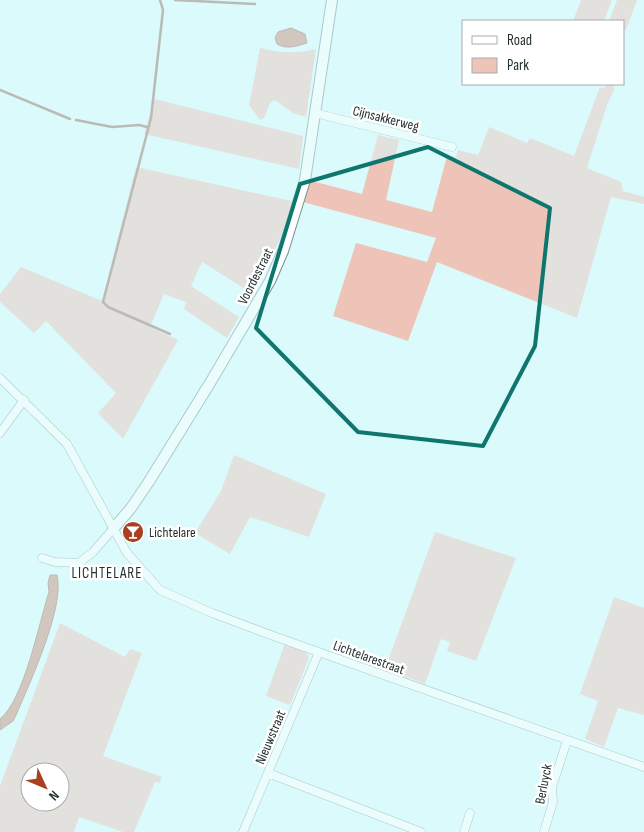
<svg xmlns="http://www.w3.org/2000/svg" width="644" height="832" font-family="'Sofia Sans Condensed',sans-serif">
  <style>
    .green { fill: #eec4b8; fill-rule: evenodd }
    .water { fill: #c78a77; stroke: #966f62 }
    .lines { fill: none; stroke-linecap: round; stroke-linejoin: round }
    .stream { stroke: #966f62; stroke-width: 2.5 }
    .minor-casing { stroke: #728f91; stroke-width: 9 }
    .tertiary-casing { stroke: #728f91; stroke-width: 12 }
    .minor { stroke: #fff; stroke-width: 8 }
    .tertiary { stroke: #fff; stroke-width: 10 }
    .marked { fill: none; stroke: #0f766e; stroke-width: 4; stroke-linejoin: round }
    .labels { text-anchor: middle; stroke-width: 5; stroke-linejoin: round; paint-order: stroke }
    .street-label { font-size: 14px; fill: #243031; stroke: #fff }
    .poi-label { font-size: 14px; fill: #243031; stroke: #fff; text-anchor: start }
    .neighbourhood-label { font-size: 15px; letter-spacing: 1px; fill: #243031; stroke: #fff }
  </style>
  <rect width="100%" height="100%" fill="#dbfafc"/>
  <path class="green" d="M581,0h31l-8,21h-31z
    M617,0h20l-11,30 -3,-1v-8h-14z
    M260,48c20,5 35,6 56,1l-10,68 -13,-4 -18,-13 -5,3 -6,15 -4,2 -11,-15z
    M606,84h7l1,6 -7,15 -20,63 34,14 2,9 21,6v7l-33,-7 -34,121 -140,-56 -29,79 -75,-25 23,-73 71,19 9,-24 -133,-36 5,-22 54,14 16,-59 21,5 -13,60 46,12 15,-56 9,1 2,-7 20,5 11,-28 38,16 3,-5 44,18 26,-69 4,2z
    M154,99l149,37 -4,33 -155,-35z
    M136,167l156,34 -12,38 -27,55 -51,-32 -11,24 48,31 -12,21 -43,-29 2,-7 -22,-8 -14,33 28,13 -55,99 -25,-26 18,-20 -70,-72 -12,12 -34,-31v-8l21,-27 81,34z
    M234,455l92,39 -17,43 -59,-20 -20,37 -35,-21 26,-42z
    M435,532l81,26 -40,103 -29,-10 3,-9 -9,-3 -16,45 -40,-15z
    M614,597l30,11v107l-26,-7 -14,39 -19,-8 13,-38 -18,-7z
    M60,623l65,34 5,-8 12,4 -39,103 59,21 -3,6 -4,-1 -21,50h-11l-44,-15 -5,15h-74v-46zM30,772h30v30h-30z
    M285,643l21,9 3,6 -19,47 -24,-9z"/>
  <path class="water" d="M291,28l14,6 2,9c-10,3 -20,7 -30,1l-2,-6 3,-6z
    M50,575h7c8,32 -27,107 -40,138l-4,8 -13,9v-11c24,-19 39,-96 49,-127l-1,-9z"/>
  <g class="lines">
    <path class="stream" d="M160,0l3,10 -12,108 -48,184 5,5 62,27
      M175,0l80,4
      M0,90l70,29
      M76,120l36,7 27,-2 8,2"/>
    <g class="minor-casing">
      <path id="minor" d="M315,113l137,34
        M0,378l67,66 60,109 33,37 52,23 67,25 365,129
        M0,433l24,-33
        M42,558l13,4 24,1 14,-11 20,-23
        M268,773l153,59
        M243,832l76,-180
        M464,832l6,-19
        M544,832l9,-30 -1,-15 15,-46"/>
    </g>
    <g class="tertiary-casing">
      <path id="tertiary" d="M113,529l18,-21 17,-25 62,-100 60,-102 13,-30 22,-71 27,-180"/>
    </g>
    <use href="#minor" class="minor"/>
    <use href="#tertiary" class="tertiary"/>
  </g>
  <path d="M0 0H644V832H0ZM428,147l122,61 -15,138 -52,100 -125,-14 -102,-104 44,-144z" fill="#dbfafc" fill-opacity=".55" fill-rule="evenodd"/>
  <path class="marked" d="M428,147l122,61 -15,138 -52,100 -125,-14 -102,-104 44,-144z"/>
  <defs>
    <g id="bar-disc" transform="scale(1.125)"><circle r="9.5" fill="#a94120" stroke="#fff"/><path d="M-6-5H6L.8 .8V4.5H3.5V6h-7V4.5H-.8V.8Z" fill="#fff"/></g>
  </defs>
  <g fill-rule="evenodd">
    <use href="#bar-disc" x="133" y="532"/>
  </g>
  <g class="labels">
    <g class="street-label">
      <text transform="translate(386 118) rotate(14)" y="5">Cijnsakkerweg</text>
      <text transform="translate(255 276) rotate(-63)" y="5">Voordestraat</text>
      <text transform="translate(369 657) rotate(20)" y="5">Lichtelarestraat</text>
      <text transform="translate(270 737) rotate(-67)" y="5">Nieuwstraat</text>
      <text transform="translate(543 784) rotate(-79)" y="5">Berluyck</text>
    </g>
    <g class="poi-label">
      <text x="149" y="537">Lichtelare</text>
    </g>
    <g class="neighbourhood-label">
      <text x="107" y="578">LICHTELARE</text>
    </g>
  </g>
  <rect x="462" y="20" width="162" height="65" fill="#ffffff" stroke="#a7acad"/>
  <rect x="472" y="36" width="25" height="8" fill="#ffffff" stroke="#a7acad"/>
  <text x="507" y="45" font-size="15" fill="#243031">Road</text>
  <rect x="472" y="58" width="25" height="15" fill="#eec4b8" stroke="#a7acad"/>
  <text x="507" y="70" font-size="15" fill="#243031">Park</text>
  <g transform="translate(45 787) rotate(134)"><circle r="24" fill="#ffffff" stroke="#a7acad"/>
  <path d="M0-4L9 19L0 12L-9 19Z" fill="#a94120"/>
  <text y="-8" font-size="14" font-weight="bold" text-anchor="middle" fill="#243031">N</text>
  </g>
</svg>
